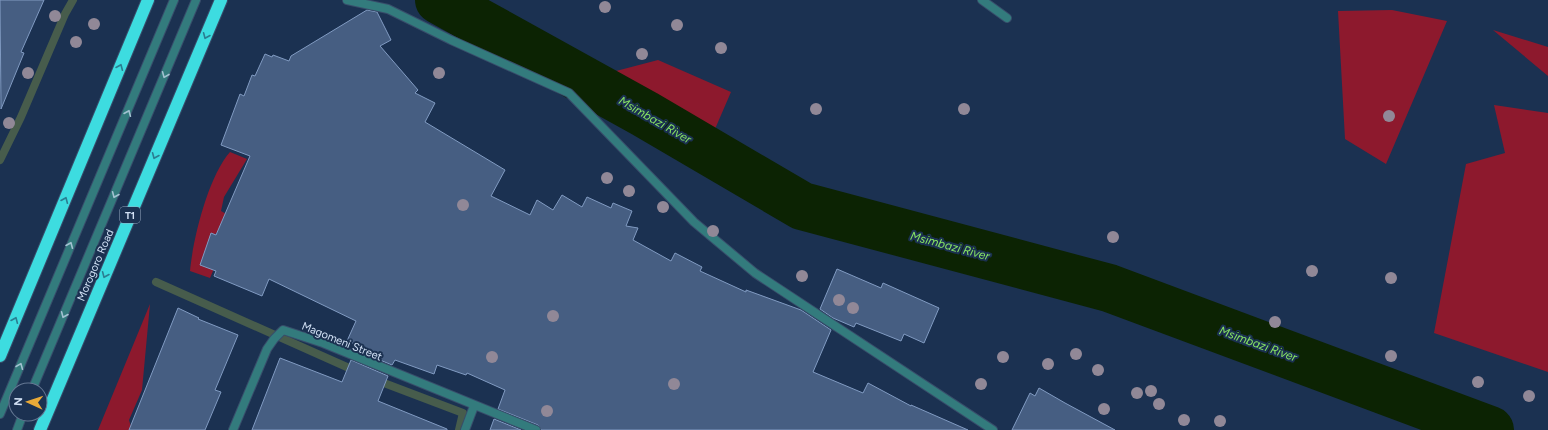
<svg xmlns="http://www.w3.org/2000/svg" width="1548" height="430" font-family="Figtree,sans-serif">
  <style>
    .green { fill: #8d192d }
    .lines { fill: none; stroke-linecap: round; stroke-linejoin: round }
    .stream { stroke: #475c4c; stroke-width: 8 }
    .river { stroke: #0c2303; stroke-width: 48 }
    .building { fill: #465e82; stroke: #819bc2 }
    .lane-casing { stroke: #384d6b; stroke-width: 10 }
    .street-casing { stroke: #384d6b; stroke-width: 10 }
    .highway-casing { stroke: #384d6b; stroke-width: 14 }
    .lane { stroke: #337b7d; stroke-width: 8 }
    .street { stroke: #337b7d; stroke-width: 8 }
    .highway { stroke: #3ddce0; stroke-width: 12 }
    .tree { fill: #918897 }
    .oneway { stroke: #2a7e91 }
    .oneway2 { stroke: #a2c2d1 }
    .labels { text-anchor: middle; stroke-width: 4; stroke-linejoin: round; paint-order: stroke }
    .shield { fill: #1b3151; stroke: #9bacc4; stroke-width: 1 }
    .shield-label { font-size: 10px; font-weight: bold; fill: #d2e1f5 }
    .street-label { font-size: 11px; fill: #d2e1f5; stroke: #1b3151 }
    .water-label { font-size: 12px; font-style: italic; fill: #87e463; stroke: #1b3151 }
  </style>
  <rect width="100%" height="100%" fill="#1b3151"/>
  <path class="green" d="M1392,10l55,11 -61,143 -41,-25 -7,-128z
    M1493,30l55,17v29z
    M658,60l73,32 -16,37 -99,-58z
    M1494,105l54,8v259l-114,-39 32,-169 39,-11z
    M230,152l17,7 -23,38 -3,14 7,4 -8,16 -10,6 3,34 -3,7 -20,-7c3,-32 18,-94 40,-119z
    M150,304l-8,86 -13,30 3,10h-34z"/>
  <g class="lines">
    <path class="stream" d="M0,160l21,-43 44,-103 8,-14
      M156,282l202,90
      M376,380l87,33 -4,17"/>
    <path class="river" d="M439,0l206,114 157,92 307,82 381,142"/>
  </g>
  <path class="building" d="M0,0h44l-23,52 3,1 -23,56z
    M367,10l10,2 14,28 -11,6 38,44 -3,3 20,10 -10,19 80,48 -14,26 39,19 7,-15 16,10 9,-15 20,12 5,-10 24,11 2,-5 19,8 -6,15 12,2 -5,12 38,21 4,-8 27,14 -2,4 46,21v-2l55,20 30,20 -18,42 50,21 5,-10 43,23v-1l57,25h-427l-3,-5 -40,-16 7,-19 -38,-17 -1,2 -29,-10 -3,9 -39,-14 -3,5 -36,-15 2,-5 -11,-4 9,-20 -87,-42 -7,17 -48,-20 2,-5 -16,-6 11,-32 5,2 34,-79 -29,-11 19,-51 4,2 8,-21 3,1 10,-22 7,3 1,-2 16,6 2,-5z
    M837,269l44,19 2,-5 56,25 -15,35 -20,-9 -3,7 -45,-18 -2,4 -21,-9 -13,-9z
    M178,308l21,10 -1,1 40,16 -23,55 6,2 -16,38h-76z
    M280,358l62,24 9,-22 37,16 -10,25 69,28v1h-195z
    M1039,388l26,15 50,27h-103l18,-37 5,3z
    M494,419l27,11h-31z"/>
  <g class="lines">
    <g class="lane-casing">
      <path id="lane" d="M32,390l164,-390
        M0,414l174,-414
        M17,430l6,-16"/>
    </g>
    <g class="street-casing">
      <path id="street" d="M347,0l41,9 63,31 118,53 125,129 61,51 238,157
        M982,0l25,18
        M233,430l34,-81 7,-10 9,-9 40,13 213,87
        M465,430l9,-24"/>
    </g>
    <g class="highway-casing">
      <path id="highway" d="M0,356l148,-356
        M40,430l181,-430"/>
    </g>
    <use href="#lane" class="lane"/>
    <use href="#street" class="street"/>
    <use href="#highway" class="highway"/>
  </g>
  <g class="tree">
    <circle cx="605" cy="7" r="6"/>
    <circle cx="55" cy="16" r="6"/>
    <circle cx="94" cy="24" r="6"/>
    <circle cx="677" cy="25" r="6"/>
    <circle cx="76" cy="42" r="6"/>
    <circle cx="721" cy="48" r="6"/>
    <circle cx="642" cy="54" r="6"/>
    <circle cx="28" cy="73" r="6"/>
    <circle cx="439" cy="73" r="6"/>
    <circle cx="816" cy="109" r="6"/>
    <circle cx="964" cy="109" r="6"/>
    <circle cx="1389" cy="116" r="6"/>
    <circle cx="9" cy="123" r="6"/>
    <circle cx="607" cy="178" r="6"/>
    <circle cx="629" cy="191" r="6"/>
    <circle cx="463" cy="205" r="6"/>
    <circle cx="663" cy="207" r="6"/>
    <circle cx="713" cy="231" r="6"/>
    <circle cx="1113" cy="237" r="6"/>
    <circle cx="1312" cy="271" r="6"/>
    <circle cx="802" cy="276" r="6"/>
    <circle cx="1391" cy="278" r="6"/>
    <circle cx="839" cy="300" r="6"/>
    <circle cx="853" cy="308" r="6"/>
    <circle cx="553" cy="316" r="6"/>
    <circle cx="1275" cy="322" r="6"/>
    <circle cx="1076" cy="354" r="6"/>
    <circle cx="1391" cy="356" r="6"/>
    <circle cx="492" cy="357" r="6"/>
    <circle cx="1003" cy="357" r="6"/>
    <circle cx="1048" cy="364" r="6"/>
    <circle cx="1098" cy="370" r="6"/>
    <circle cx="1478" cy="382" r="6"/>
    <circle cx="674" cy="384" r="6"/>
    <circle cx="981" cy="384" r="6"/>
    <circle cx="1151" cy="391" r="6"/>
    <circle cx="1137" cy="393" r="6"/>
    <circle cx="1529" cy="396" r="6"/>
    <circle cx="1159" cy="404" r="6"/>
    <circle cx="1104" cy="409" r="6"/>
    <circle cx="547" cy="411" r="6"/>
    <circle cx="1184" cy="420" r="6"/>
    <circle cx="1220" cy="421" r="6"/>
  </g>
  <defs><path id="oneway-chevron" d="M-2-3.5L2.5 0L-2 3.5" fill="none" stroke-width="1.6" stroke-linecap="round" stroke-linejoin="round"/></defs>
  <g class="oneway">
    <use href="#oneway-chevron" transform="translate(206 36) rotate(113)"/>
    <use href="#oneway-chevron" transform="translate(120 67) rotate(-67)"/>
    <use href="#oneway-chevron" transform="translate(155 156) rotate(113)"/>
    <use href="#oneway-chevron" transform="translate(65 200) rotate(-67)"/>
    <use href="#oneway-chevron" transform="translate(105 275) rotate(113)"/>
    <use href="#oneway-chevron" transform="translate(15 320) rotate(-67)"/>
  </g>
  <g class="oneway2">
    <use href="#oneway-chevron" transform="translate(165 75) rotate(112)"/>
    <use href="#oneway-chevron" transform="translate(128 113) rotate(-67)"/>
    <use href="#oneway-chevron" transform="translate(115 195) rotate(113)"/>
    <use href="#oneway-chevron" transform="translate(70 245) rotate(-67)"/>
    <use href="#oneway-chevron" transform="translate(64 315) rotate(113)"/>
    <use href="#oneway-chevron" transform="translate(20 366) rotate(-68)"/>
  </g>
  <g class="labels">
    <rect class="shield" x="120" y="207" width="20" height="16" rx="3"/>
    <g class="shield-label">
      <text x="130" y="219">T1</text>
    </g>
    <g class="street-label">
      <text transform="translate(95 265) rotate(-67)" y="4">Morogoro Road</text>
      <text transform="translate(342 341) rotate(22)" y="4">Magomeni Street</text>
    </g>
    <g class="water-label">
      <text transform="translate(655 120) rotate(30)" y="4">Msimbazi River</text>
      <text transform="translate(950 246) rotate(15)" y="4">Msimbazi River</text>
      <text transform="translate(1258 344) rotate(20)" y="4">Msimbazi River</text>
    </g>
  </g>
  <g transform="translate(28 402) rotate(273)"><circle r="19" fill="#1b3151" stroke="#647793"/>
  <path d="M0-3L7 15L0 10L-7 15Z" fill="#e9aa38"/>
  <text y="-6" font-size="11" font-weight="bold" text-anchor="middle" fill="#d2e1f5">N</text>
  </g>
</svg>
